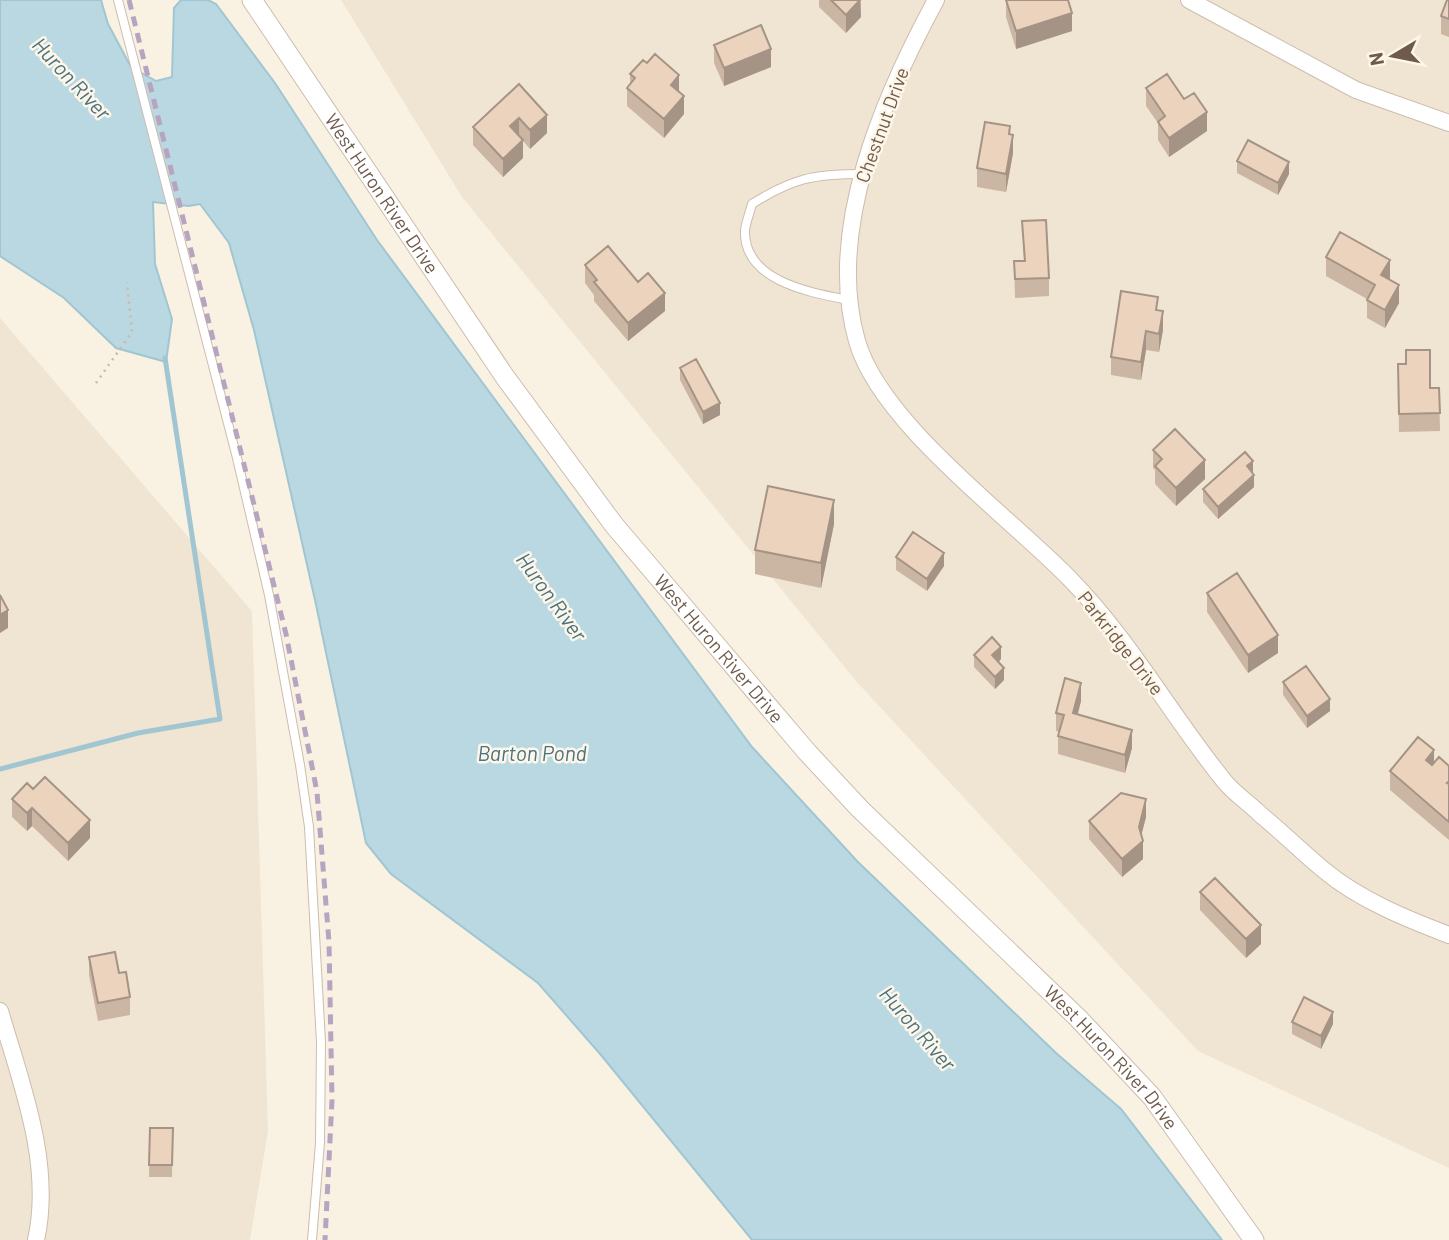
<svg xmlns="http://www.w3.org/2000/svg" width="1449" height="1240" font-family="Barlow,sans-serif">
  <style>
    .residential { fill: #f0e5d2 }
    .water { fill: #bad8e1; stroke: #a1c6d1; stroke-width: 2 }
    .lines { fill: none; stroke-linecap: round; stroke-linejoin: round }
    .stream { stroke: #a1c6d1; stroke-width: 5 }
    .service-casing { stroke: #ccbdae; stroke-width: 10 }
    .minor-casing { stroke: #ccbdae; stroke-width: 18 }
    .tertiary-casing { stroke: #ccbdae; stroke-width: 21 }
    .path { stroke: #d0b7a1; stroke-width: 2.5; stroke-dasharray: 2 5; stroke-linecap: butt }
    .service { stroke: #fff; stroke-width: 8 }
    .minor { stroke: #fff; stroke-width: 16 }
    .tertiary { stroke: #fff; stroke-width: 19 }
    .rail { stroke: #b6a4c1; stroke-width: 5; stroke-dasharray: 10 7; stroke-linecap: butt }
    .wall { fill: #cbb5a3 }
    .shaded-wall { fill: #a59485 }
    .building { fill: #ecd3be; stroke: #a59485; stroke-width: 2 }
    .labels { text-anchor: middle; stroke-width: 5; stroke-linejoin: round; paint-order: stroke }
    .street-label { font-size: 19px; fill: #6f5b4c; stroke: #fdf6e9 }
    .water-label { font-size: 21px; font-style: italic; fill: #487380; stroke: #fdf6e9 }
  </style>
  <rect width="100%" height="100%" fill="#f9f2e3"/>
  <path class="residential" d="M341,0h1108v1168l-251,-117 -342,-370 -394,-484z
    M0,318l252,293 16,520 -18,109h-250z"/>
  <path class="water" d="M0,0h101l7,24 23,43 25,14 16,-4 2,-69 7,-8h27l8,4 59,79 102,157 375,507 105,114 199,192 65,56 101,131h-470l-151,-185 -63,-72 -147,-109 -25,-31 -51,-243 -61,-270 -25,-87 -29,-39 -11,2 -36,-4 2,62 17,55 -6,43 -50,-14 -52,-50 -64,-42z"/>
  <g class="lines">
    <path class="stream" d="M0,769l138,-36 82,-14 -55,-361"/>
    <g class="service-casing">
      <path id="service" d="M118,0l119,458 32,137 31,170 9,62 12,215 -1,101 -8,97
        M849,300c-36,-7 -106,-18 -104,-70 1,-8 5,-18 7,-26 41,-26 62,-30 110,-30"/>
    </g>
    <g class="minor-casing">
      <path id="minor" d="M936,0c-52,96 -111,230 -79,341 23,82 154,177 213,238 60,61 102,138 155,203 10,12 25,22 36,33 22,18 42,38 64,56 35,29 82,48 124,64
        M1189,0l167,90 93,33
        M0,1011c21,72 53,153 36,229"/>
    </g>
    <g class="tertiary-casing">
      <g id="tertiary">
        <path id="s1" d="M252,0l253,377 109,148 193,227 53,57 218,209 74,79 102,143"/>
      </g>
    </g>
    <path class="path" d="M96,383l36,-51 -5,-50"/>
    <use href="#service" class="service"/>
    <use href="#minor" class="minor"/>
    <use href="#tertiary" class="tertiary"/>
    <path class="rail" d="M129,0l157,634 31,158 12,150 3,158 -7,140"/>
  </g>
  <path class="wall" d="M819,0h42v17l-15,16 -27,-26z
    M1006,0l66,31 -56,18 -10,-32z
    M1449,0v37l-8,-3v-18z
    M714,45l57,22 -47,19 -10,-23z
    M647,63l32,29 5,22 -20,24 -37,-32v-18l3,-4v-10z
    M519,84l28,49 -17,16 -7,-8v17l-20,19 -30,-32v-18z
    M1146,88l38,11 23,32 -38,26 -11,-17v-17l-12,-17z
    M1013,153l-7,39 -29,-5v-19z
    M1237,161l52,13 -11,21 -41,-22z
    M1022,221l27,57v18l-34,2 -1,-37h10z
    M1326,257l64,21 9,25 -14,25 -18,-10v-19l-41,-23z
    M585,265l53,17 27,29 -37,30 -34,-40v-6l-9,-12z
    M1158,311l5,19 -4,22 -13,-2 -5,30 -30,-5v-18z
    M1398,364l32,24h9l1,43 -41,1z
    M680,368l40,47 -17,9 -23,-44z
    M1153,450l52,29 -29,27 -21,-22v-14l-2,-2z
    M1253,473l1,14 -36,32 -15,-17v-13z
    M834,524l-13,64 -66,-14v-24z
    M896,557l48,9 -17,25 -31,-21z
    M1207,593l71,60 -30,20 -41,-61z
    M974,655l27,4 -2,3 5,18 -9,9 -21,-22z
    M1283,682l47,29 -23,17 -24,-33z
    M1081,701l-3,13 54,34 -7,25 -67,-19v-18l1,-4 -3,-1v-18z
    M1434,763l15,3v74l-59,-50v-19z
    M27,783l63,55 -22,23 -36,-35 -5,5 -15,-14v-18z
    M1146,817l-5,19 2,23 -21,18 -33,-38v-18z
    M1200,892l61,52 -15,14 -46,-48z
    M89,957l30,16 11,24v18l-32,6 -9,-46z
    M1292,1022l41,2 -12,25 -29,-15z
    M150,1128h23l-1,49h-23z"/>
  <path class="shaded-wall" d="M860,0l1,17 -15,16v-18z
    M1072,13v18l-56,18v-18z
    M771,49v18l-47,19v-18z
    M679,75v18l-8,-8z
    M684,96v18l-20,24v-19z
    M1207,112v19l-38,26v-19z
    M547,115v18l-17,16v-19z
    M519,118v18l-9,-10z
    M1013,135v18l-7,39v-18z
    M523,140v18l-20,19v-18z
    M1289,162v12l-11,21v-12z
    M1390,260v18l-9,15v-18z
    M1399,285v18l-14,25v-18z
    M665,293v18l-37,30v-18z
    M1163,311v19l-4,22v-18z
    M1146,331v19l-5,30v-18z
    M720,403v12l-17,9v-12z
    M1205,460v19l-29,27v-18z
    M1253,461v12l-6,-7z
    M1254,475v12l-36,32v-12z
    M834,500v24l-13,64v-25z
    M944,553v13l-17,25v-12z
    M8,610v18l-8,5v-18z
    M1278,635v18l-30,20v-18z
    M1001,647v12l-9,9v-13z
    M1004,668v12l-9,9v-12z
    M1081,683v18l-8,30v-18z
    M1330,699v12l-23,17v-12z
    M1132,730v18l-7,25v-18z
    M1434,750v18l-8,-8z
    M1146,799v18l-7,27 4,-3v18l-21,18v-18l17,-32z
    M32,808v18l-5,5v-18z
    M90,820v18l-22,23v-18z
    M1261,925v19l-15,14v-19z
    M1333,1012v12l-12,25v-13z"/>
  <path class="building" d="M831,0h29l-14,15z
    M1006,0h62l4,13 -56,18z
    M1447,0h2v19l-8,-3z
    M761,25l10,24 -47,19 -10,-23z
    M655,54l24,21 -8,10 13,11 -20,23 -37,-31 8,-10 -5,-4 13,-14 4,3z
    M1167,74l17,25 10,-6 13,19 -38,26 -11,-16 7,-6 -19,-28z
    M519,84l28,31 -17,15 -11,-12 -9,8 13,14 -20,19 -30,-32z
    M985,122l25,4 -1,8 4,1 -7,39 -29,-6z
    M1248,140l41,22 -11,21 -41,-22z
    M1046,220l3,58 -34,1 -1,-18h11l-3,-40z
    M1340,232l50,28 -9,15 18,10 -14,25 -18,-10 8,-15 -49,-28z
    M608,246l30,36 10,-9 17,20 -37,30 -34,-41 3,-2 -12,-15z
    M1121,291l37,6 -2,13 7,1 -4,23 -13,-3 -5,31 -30,-5z
    M1406,350h24v38h9l1,25 -41,1 -1,-50h8z
    M696,359l24,44 -17,9 -23,-44z
    M1175,429l30,31 -29,28 -21,-22 7,-7 -9,-9z
    M1245,452l8,9 -6,5 7,9 -36,32 -15,-18z
    M768,486l66,14 -13,63 -66,-13z
    M913,532l31,21 -17,26 -31,-22z
    M1237,573l41,62 -30,20 -41,-62z
    M0,595l8,15 -8,5z
    M992,637l9,10 -9,8 12,13 -9,9 -21,-22z
    M1306,666l24,33 -23,17 -24,-34z
    M1065,678l16,5 -8,30 59,17 -7,25 -67,-19 6,-21 -8,-2z
    M1418,737l16,13 -8,10 6,5 7,-8 10,9v15l-2,2 2,1v38l-59,-51z
    M45,777l45,43 -22,23 -36,-35 -5,5 -15,-14 15,-16 6,6z
    M1121,793l25,6 -7,28 4,14 -21,18 -33,-38z
    M1215,878l46,47 -15,14 -46,-47z
    M115,952l4,21 7,-1 4,25 -32,6 -9,-46z
    M1304,997l29,15 -12,24 -29,-14z
    M150,1128h23l-1,37h-23z"/>
  <g class="labels">
    <g class="street-label">
      <text transform="translate(882 125) rotate(-70)" y="7">Chestnut Drive</text>
      <text dy="7" stroke="none"><textPath href="#s1" startOffset="233">West Huron River Drive</textPath></text>
      <text transform="translate(1121 643) rotate(52)" y="7">Parkridge Drive</text>
      <text dy="7" stroke="none"><textPath href="#s1" startOffset="800">West Huron River Drive</textPath></text>
      <text dy="7" stroke="none"><textPath href="#s1" startOffset="1367">West Huron River Drive</textPath></text>
    </g>
    <g class="water-label">
      <text transform="translate(71 79) rotate(47)" y="7">Huron River</text>
      <text transform="translate(551 597) rotate(54)" y="7">Huron River</text>
      <text x="532" y="761">Barton Pond</text>
      <text transform="translate(917 1029) rotate(49)" y="7">Huron River</text>
    </g>
  </g>
  <g transform="translate(1393 56) rotate(260)" stroke="#fdf6e9" stroke-width="5" paint-order="stroke">
  <path d="M0-5L12 26L0 18L-12 26Z" fill="#6f5b4c"/>
  <text y="-10" font-size="19" font-weight="bold" text-anchor="middle" fill="#6f5b4c">N</text>
  </g>
</svg>
